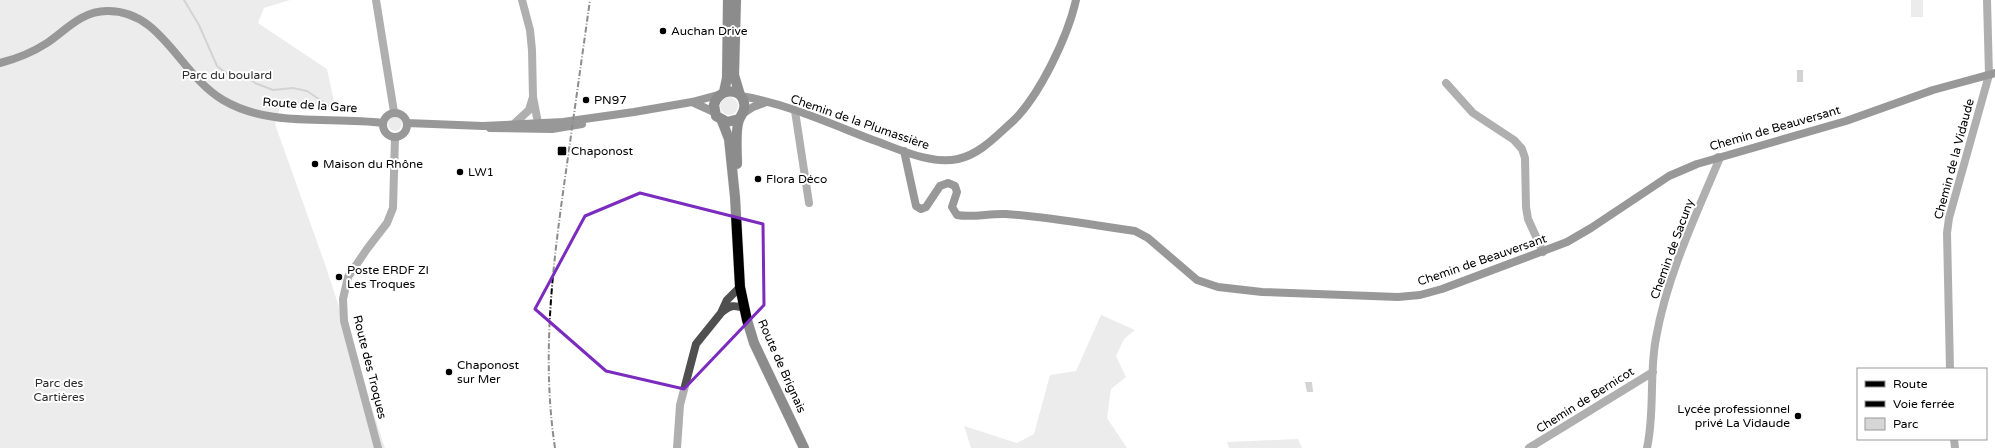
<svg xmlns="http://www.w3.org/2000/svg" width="1995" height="448" font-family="'Varela Round',sans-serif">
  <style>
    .green { fill: #d6d6d6 }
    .water { fill: #9d9d9d }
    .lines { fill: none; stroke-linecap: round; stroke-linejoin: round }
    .stream { stroke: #9d9d9d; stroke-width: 2 }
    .primary-casing { stroke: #dbdbdb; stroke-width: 11 }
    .street { stroke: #4f4f4f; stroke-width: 8 }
    .secondary { stroke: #1c1c1c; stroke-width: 8 }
    .primary { stroke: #000; stroke-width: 10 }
    .rail { stroke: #000; stroke-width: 2; stroke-dasharray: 6 2 1 2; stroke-linecap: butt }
    .marked { fill: none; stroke: #7b2cbf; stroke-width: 3; stroke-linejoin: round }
    .poi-dot { fill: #000; stroke: #fff; stroke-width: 1.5 }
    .labels { text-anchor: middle; stroke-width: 4; stroke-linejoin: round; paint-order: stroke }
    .poi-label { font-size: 12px; fill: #000; stroke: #fff; text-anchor: start }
    .park-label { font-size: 12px; fill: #2d2d2d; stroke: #fff }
    .street-label { font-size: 12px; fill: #000; stroke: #fff }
  </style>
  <rect width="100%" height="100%" fill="#fff"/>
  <path class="green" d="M0,0h290l-26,8 -6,15 69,46 8,37 -54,-2 -6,20 51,143 59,181h-385z
    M1911,0h12v17h-12z
    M720 106a9 9 0 1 1 18 0a9 9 0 1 1-18 0Z
    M388 124a7 7 0 1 1 14 0a7 7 0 1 1-14 0Z
    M1101,315l34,15 -11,9 -8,17 10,21 -15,12 -4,29 20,30h-156l-7,-22 53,17 17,-9 16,-59 26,-4z
    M1298,439l4,9h-73l-2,-6z"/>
  <path class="water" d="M1797,70h6v12h-6z
    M1305,382h7l1,10h-6z"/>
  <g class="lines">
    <path class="stream" d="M184,0l15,25 18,41 13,10 13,-1 12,8 18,7 20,-2 14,3 25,17"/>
    <g class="primary-casing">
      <path id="primary" d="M736,0l-2,75 6,20
        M724,92l3,-14 1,-78
        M722,121l7,18 6,58 5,90 7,33 7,23 50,105
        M737,164c0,-11 -2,-34 2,-44 2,-6 7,-9 5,-17 -3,-17 -27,-14 -30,2l2,11 11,6 12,-3"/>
    </g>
    <path class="street" d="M376,0l18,112
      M522,0l8,30 2,20 1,47 5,26
      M1446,83l27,30 41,27 8,9 3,9 1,49 2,12 15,33
      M795,111l14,92
      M515,123l14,-13 4,-13
      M722,312c8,-7 12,-7 22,-4
      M1950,369l-3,-136 2,-15 40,-143 -2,-75
      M1954,439l1,9
      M378,448l-34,-127 -1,-22 5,-22 19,-28 20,-26 6,-15 2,-71
      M677,448l3,-43 16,-61 25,-31 6,-13 13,-13
      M1529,448l124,-76
      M1647,448c8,-36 2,-74 9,-110 11,-62 39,-121 63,-178l-1,-3"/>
    <path class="secondary" d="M0,63c16,-4 33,-11 47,-20 19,-13 35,-32 60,-32 55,-1 72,63 116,89 47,28 108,16 160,23
      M741,96c44,7 90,28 132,44 26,9 57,25 85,19 22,-5 37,-22 54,-37 27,-25 56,-86 64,-122
      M692,102l22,10
      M383 125a12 12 0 1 1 24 0a12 12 0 1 1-24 0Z
      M744,113l9,-6 11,-4
      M407,123l76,3 80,-4 71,-10 58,-10 26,-7
      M490,128l62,1 30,-5
      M904,151l12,55 5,3 5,-2 14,-21 8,-3 7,3 2,6 -5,15 5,8c16,3 33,-2 49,-1 43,3 86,11 129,17l13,7 49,42 21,7 44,5 136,5 22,-2 22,-6 125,-47 24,-14 78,-52 28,-12 149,-43 87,-31 62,-17"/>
    <use href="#primary" class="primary"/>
    <path class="rail" d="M555,448c-14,-93 -2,-185 11,-277 8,-57 16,-114 24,-171"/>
  </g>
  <path d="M0 0H1995V448H0ZM640,193l123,31 1,81 -80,84 -78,-18 -71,-62 50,-93z" fill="#fff" fill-opacity=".55" fill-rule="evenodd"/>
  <path class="marked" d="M640,193l123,31 1,81 -80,84 -78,-18 -71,-62 50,-93z"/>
  <g class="poi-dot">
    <circle cx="663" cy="31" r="4"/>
    <circle cx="586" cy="100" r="4"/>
    <rect x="557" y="146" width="10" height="10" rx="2"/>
    <circle cx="315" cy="164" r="4"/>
    <circle cx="460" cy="172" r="4"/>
    <circle cx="758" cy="179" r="4"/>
    <circle cx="339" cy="277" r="4"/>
    <circle cx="449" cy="372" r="4"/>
    <circle cx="1798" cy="416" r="4"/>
  </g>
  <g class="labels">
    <g class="poi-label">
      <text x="671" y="35">Auchan Drive</text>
      <text x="594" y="104">PN97</text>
      <text x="571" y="155">Chaponost</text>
      <text x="323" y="168">Maison du Rhône</text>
      <text x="468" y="176">LW1</text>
      <text x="766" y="183">Flora Déco</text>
      <text x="347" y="274">Poste ERDF ZI<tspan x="347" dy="14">Les Troques</tspan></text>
      <text x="457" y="369">Chaponost<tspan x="457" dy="14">sur Mer</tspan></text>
      <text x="1790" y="413" text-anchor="end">Lycée professionnel<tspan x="1790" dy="14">privé La Vidaude</tspan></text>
    </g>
    <g class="park-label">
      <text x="227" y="79">Parc du boulard</text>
      <text x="59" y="387">Parc des<tspan x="59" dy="14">Cartières</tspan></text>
    </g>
    <g class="street-label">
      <text transform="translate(310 105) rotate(4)" y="4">Route de la Gare</text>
      <text transform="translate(860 122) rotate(19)" y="4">Chemin de la Plumassière</text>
      <text transform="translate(1775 128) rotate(-16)" y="4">Chemin de Beauversant</text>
      <text transform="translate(1954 159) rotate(-75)" y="4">Chemin de la Vidaude</text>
      <text transform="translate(1672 249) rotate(-70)" y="4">Chemin de Sacuny</text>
      <text transform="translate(1482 260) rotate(-19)" y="4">Chemin de Beauversant</text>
      <text transform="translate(782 366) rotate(66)" y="4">Route de Brignais</text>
      <text transform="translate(370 367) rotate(76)" y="4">Route des Troques</text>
      <text transform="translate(1585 400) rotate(-32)" y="4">Chemin de Bernicot</text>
    </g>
  </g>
  <rect x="1857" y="368" width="130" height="72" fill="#ffffff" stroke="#999999"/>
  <rect x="1865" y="381" width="20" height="6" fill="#000000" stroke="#999999"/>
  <text x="1893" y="388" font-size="12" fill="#000000">Route</text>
  <rect x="1865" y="401" width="20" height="6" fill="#000000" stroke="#999999"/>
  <text x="1893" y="408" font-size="12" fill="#000000">Voie ferrée</text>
  <rect x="1865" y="418" width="20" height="12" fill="#d6d6d6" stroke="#999999"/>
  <text x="1893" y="428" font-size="12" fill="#000000">Parc</text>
</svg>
